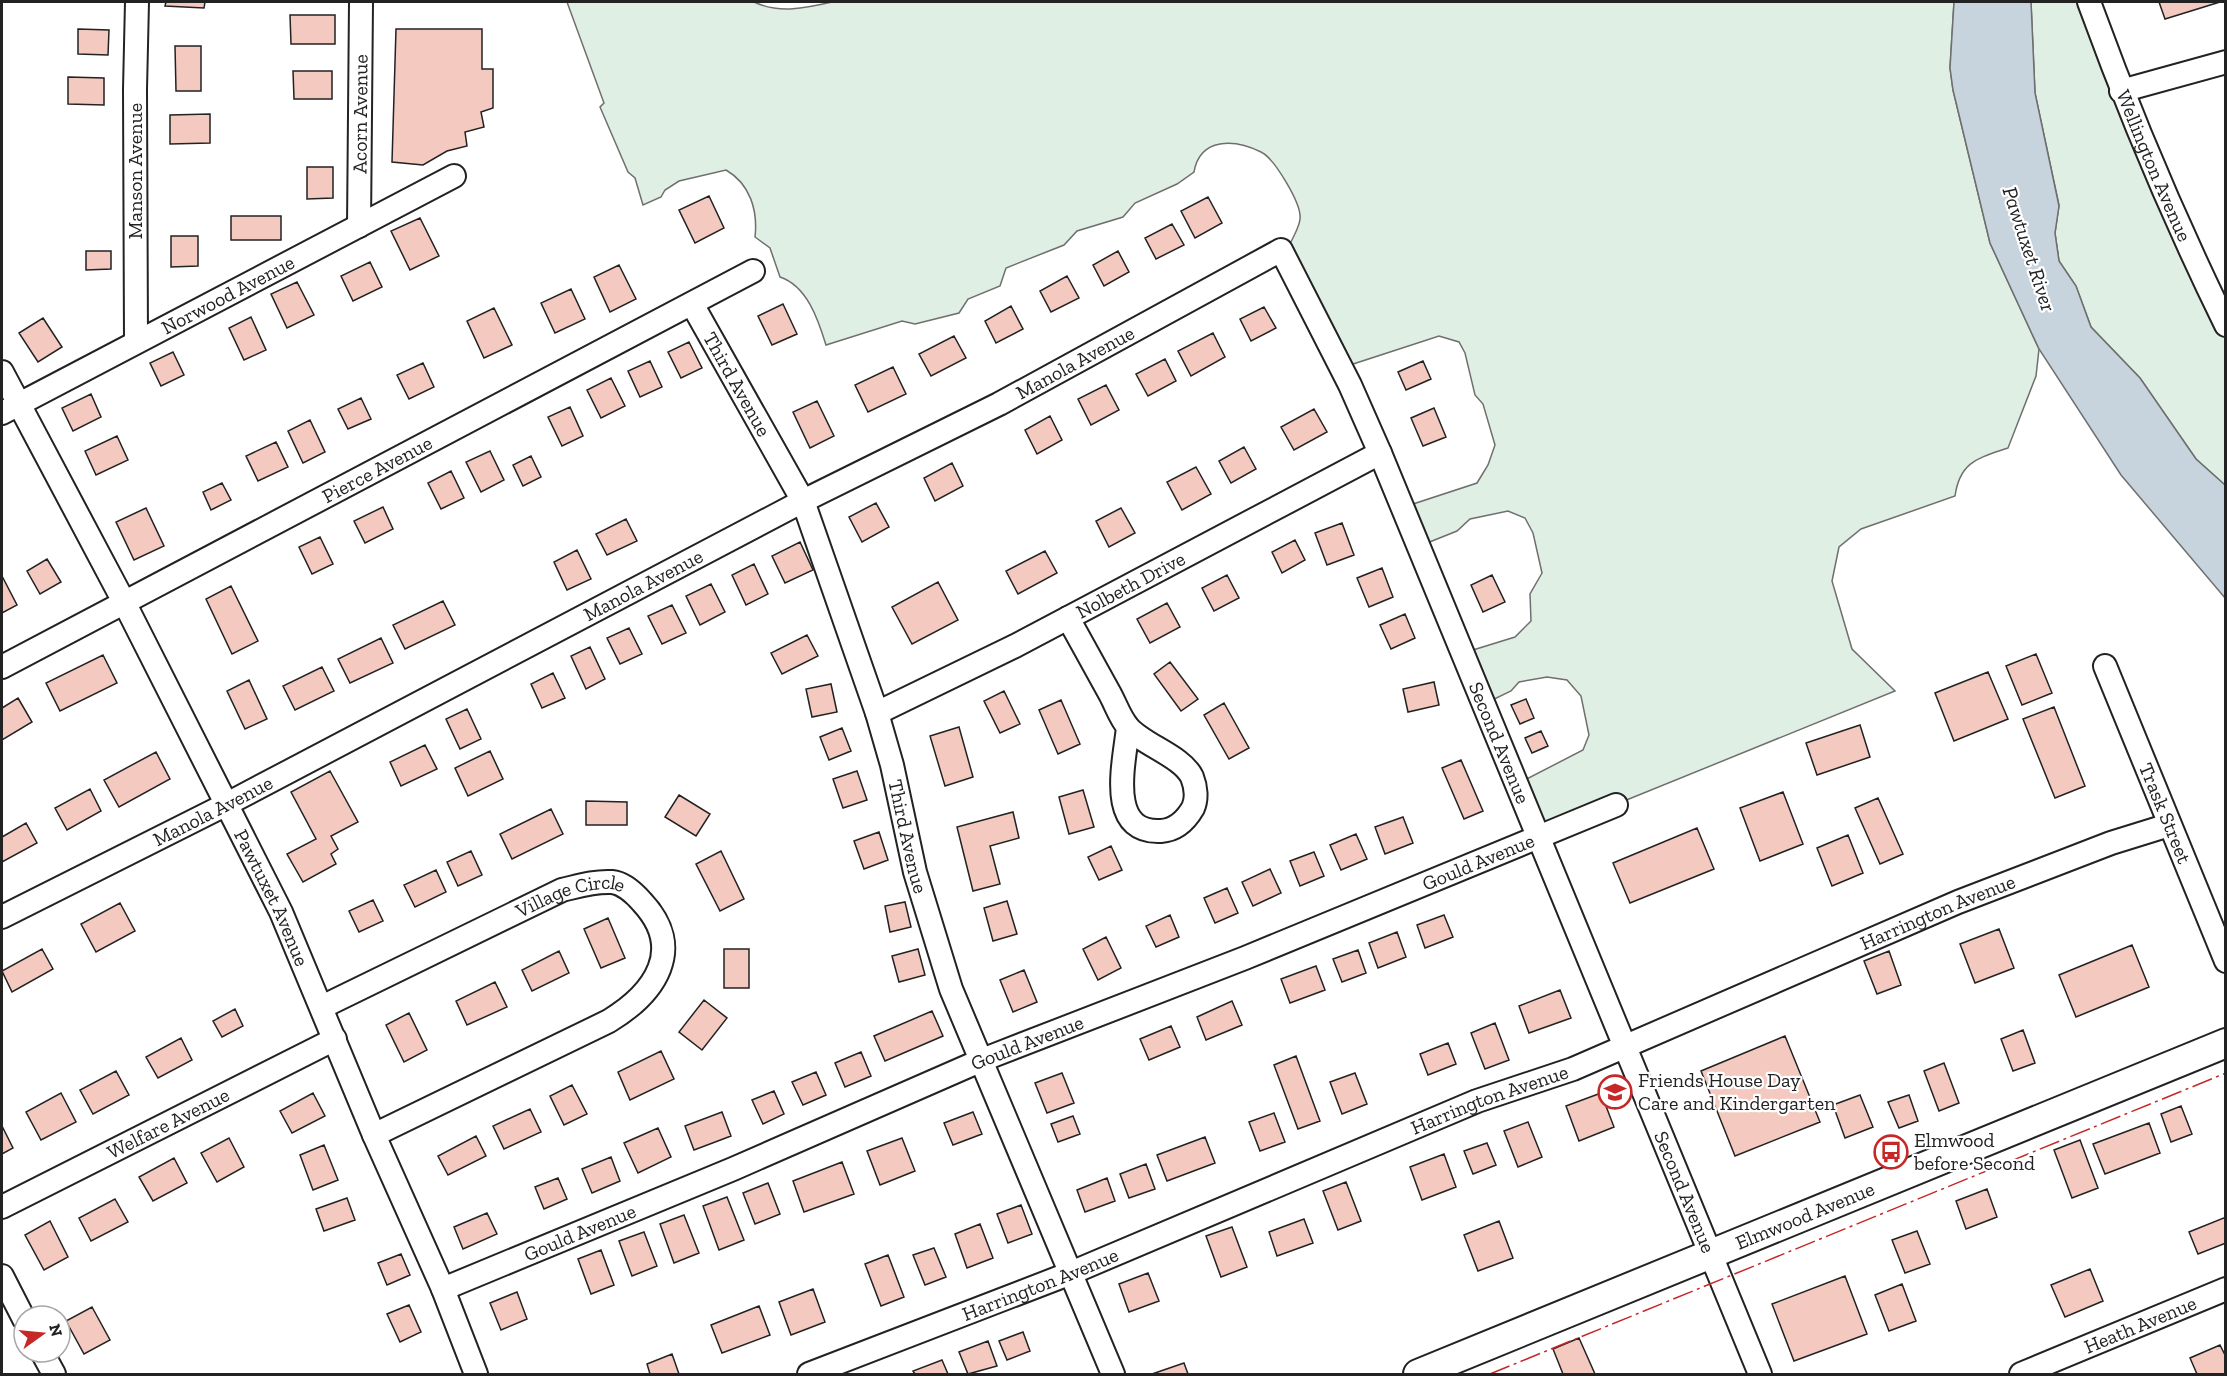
<svg xmlns="http://www.w3.org/2000/svg" width="2227" height="1376" font-family="'Zilla Slab',serif">
  <style>
    .green { fill: #e0efe3; stroke: #6f6f6f; stroke-width: 1.5 }
    .water { fill: #c7d3dd; stroke: #6f6f6f; stroke-width: 1.5 }
    .building { fill: #f3c9c0; stroke: #222; stroke-width: 1.5 }
    .lines { fill: none; stroke-linecap: round; stroke-linejoin: round }
    .minor-casing { stroke: #222; stroke-width: 26 }
    .major-casing { stroke: #222; stroke-width: 32 }
    .minor { stroke: #fff; stroke-width: 22 }
    .major { stroke: #fff; stroke-width: 28 }
    .power { stroke: #c62828; stroke-width: 1.5; stroke-dasharray: 21 4.5 3 4.5; stroke-linecap: butt }
    .labels { text-anchor: middle; stroke-width: 4.5; stroke-linejoin: round; paint-order: stroke }
    .street-label { font-size: 20px; fill: #222; stroke: #fff }
    .poi-label { font-size: 20px; fill: #222; stroke: #fff; text-anchor: start }
    .water-label { font-size: 21px; font-style: italic; fill: #222; stroke: #fff }
  </style>
  <rect width="100%" height="100%" fill="#fff"/>
  <path class="green" d="M567,2h187c25,12 52,6 78,0h1122l-4,66 3,22 37,153 49,106 -3,27 -28,72c-29,10 -48,13 -53,48l-94,33 -22,18 -7,34 20,68 43,42 -303,123 -52,27 -25,-56 68,-35 6,-15 -8,-39 -14,-16 -20,-3 -28,5 -8,9 -27,13 -24,-50 55,-17 16,-16 -1,-27 12,-21 -9,-40 -8,-15 -17,-7 -38,8 -13,12 -30,12 -26,-35 76,-25 11,-18 7,-20 -12,-41 -8,-9 -10,-42 -6,-11 -20,-6 -89,29 -67,-108c5,-11 16,-27 17,-38 2,-15 -26,-61 -39,-67 -26,-13 -61,-15 -67,20l-17,12 -42,19 -12,14 -46,14 -13,14 -58,23 -6,18 -32,13 -9,14 -44,11 -13,-3 -76,24c-8,-26 -19,-59 -46,-68l-10,-29 -15,-11c3,-27 -5,-53 -29,-67l-47,11 -14,9 -4,7 -18,8 -8,-27 -7,-6 -28,-65 4,-4z
    M2031,2h59l135,321v162l-29,-26 -56,-81 -49,-51 -15,-41 -17,-25 -4,-28 4,-28 -24,-112z"/>
  <path class="water" d="M1954,2h77l4,91 24,113 -4,27 4,28 17,25 15,41 49,51 56,81 29,26v113l-104,-123 -82,-126 -49,-106 -37,-153 -3,-22z"/>
  <path class="building" d="M166,2h39l-1,6 -39,-2z
    M2159,2h61l-55,17z
    M290,15h45v29h-44z
    M78,29l31,1 -1,25 -30,-1z
    M396,29h86v40h11v39l-12,4 3,15 -19,5 2,14 -20,5 -24,14 -31,-3z
    M175,46h26v45h-25z
    M293,71h39v28h-38z
    M68,77l36,1v27l-36,-1z
    M210,114v29l-40,1v-29z
    M307,167h26v31l-26,1z
    M709,196l15,32 -29,15 -16,-33z
    M1208,197l14,26 -27,15 -14,-27z
    M231,216h50v24h-50z
    M420,218l19,38 -29,14 -19,-39z
    M1172,224l12,21 -28,14 -11,-21z
    M171,236h27v30l-27,1z
    M86,251h25v18l-25,1z
    M1118,251l11,21 -25,14 -11,-21z
    M370,262l12,25 -29,14 -12,-25z
    M619,265l17,34 -26,13 -16,-35z
    M1067,276l12,22 -28,14 -11,-21z
    M297,282l17,33 -27,13 -16,-34z
    M571,289l14,30 -30,14 -14,-30z
    M783,304l14,30 -25,11 -14,-29z
    M1011,306l12,23 -27,14 -11,-22z
    M1264,307l12,21 -25,13 -11,-22z
    M494,308l18,37 -28,13 -17,-37z
    M251,317l15,33 -22,10 -15,-32z
    M43,318l19,29 -24,15 -19,-29z
    M1213,333l12,24 -34,19 -13,-25z
    M954,336l12,22 -35,18 -12,-22z
    M689,342l13,26 -21,10 -13,-26z
    M173,352l11,23 -23,11 -11,-23z
    M1165,359l11,22 -28,15 -12,-22z
    M650,361l12,26 -22,10 -12,-26z
    M1423,361l8,18 -25,11 -8,-18z
    M423,363l11,24 -25,12 -12,-24z
    M893,367l13,27 -38,18 -13,-27z
    M611,378l14,28 -24,12 -14,-28z
    M1106,385l13,25 -28,15 -13,-26z
    M91,394l10,23 -28,14 -11,-23z
    M361,398l10,21 -23,10 -10,-20z
    M817,401l17,35 -24,12 -17,-36z
    M570,407l13,29 -21,10 -14,-29z
    M1434,408l12,29 -23,9 -12,-28z
    M1314,409l13,23 -33,18 -13,-23z
    M1050,416l12,24 -25,14 -12,-24z
    M310,420l15,32 -22,11 -15,-32z
    M117,436l11,24 -32,15 -11,-24z
    M276,442l12,25 -30,14 -12,-25z
    M1244,447l12,22 -25,14 -12,-22z
    M490,451l14,29 -23,12 -15,-30z
    M531,456l10,21 -18,9 -10,-21z
    M952,463l11,23 -28,15 -11,-23z
    M1196,467l15,27 -29,16 -15,-28z
    M451,471l13,27 -23,11 -13,-26z
    M222,483l9,17 -20,10 -8,-18z
    M876,503l13,24 -27,15 -13,-25z
    M383,507l10,22 -28,14 -11,-22z
    M146,508l18,38 -30,14 -18,-38z
    M1121,508l14,25 -26,14 -13,-26z
    M626,519l11,22 -30,14 -11,-21z
    M1342,523l12,32 -27,10 -12,-32z
    M320,537l13,27 -21,10 -13,-27z
    M1295,540l10,20 -23,13 -10,-21z
    M800,542l13,28 -28,13 -13,-27z
    M577,550l14,29 -24,11 -13,-28z
    M1045,551l12,22 -39,21 -12,-23z
    M47,559l14,23 -21,12 -13,-23z
    M754,564l14,30 -22,11 -14,-30z
    M1382,568l11,29 -24,10 -12,-29z
    M1227,575l12,23 -25,13 -12,-23z
    M1492,575l13,27 -22,10 -12,-27z
    M2,576l15,29 -15,8z
    M938,582l20,38 -46,24 -20,-37z
    M711,584l14,28 -25,13 -14,-29z
    M231,586l27,55 -26,13 -26,-55z
    M443,601l12,24 -50,24 -12,-24z
    M1167,603l13,24 -30,16 -13,-24z
    M672,605l14,28 -24,11 -14,-28z
    M1405,614l10,24 -24,11 -11,-24z
    M629,628l13,26 -22,10 -13,-26z
    M807,635l11,21 -36,18 -11,-21z
    M381,638l12,25 -43,20 -12,-24z
    M590,647l15,32 -19,10 -15,-33z
    M2036,654l16,39 -30,12 -16,-39z
    M103,655l14,28 -57,28 -14,-28z
    M1170,662l28,37 -17,12 -27,-37z
    M322,667l12,24 -39,19 -12,-24z
    M1988,672l20,47 -54,22 -19,-48z
    M553,673l12,25 -23,10 -11,-24z
    M249,680l18,39 -22,10 -18,-38z
    M1434,682l5,23 -31,7 -5,-23z
    M831,684l6,28 -25,5 -6,-28z
    M1004,691l16,33 -20,9 -16,-32z
    M18,698l14,24 -30,18v-32z
    M1526,699l8,19 -14,6 -9,-19z
    M1061,700l19,44 -22,10 -19,-44z
    M1224,703l25,45 -20,11 -25,-44z
    M2054,707l31,79 -30,12 -32,-79z
    M467,709l14,30 -21,10 -14,-30z
    M1860,725l10,32 -53,18 -11,-32z
    M959,727l14,50 -28,9 -15,-50z
    M842,728l9,23 -22,9 -9,-23z
    M1541,731l7,15 -16,7 -7,-15z
    M425,745l12,24 -36,17 -11,-24z
    M490,751l13,28 -35,17 -13,-28z
    M156,752l14,27 -51,28 -15,-27z
    M1461,760l22,51 -19,8 -22,-51z
    M330,771l28,51 -27,14 7,13 -7,5 5,10 -33,18 -16,-28 29,-15 -25,-47z
    M857,771l10,29 -24,8 -10,-29z
    M90,789l11,22 -34,19 -12,-22z
    M1083,790l11,37 -25,7 -10,-37z
    M1783,792l20,52 -43,17 -20,-53z
    M679,795l31,19 -14,22 -31,-19z
    M1878,798l25,56 -23,10 -25,-56z
    M586,801l41,1v23h-41z
    M551,809l12,25 -51,25 -12,-25z
    M1013,812l6,26 -29,8 10,38 -27,7 -16,-64z
    M1403,817l10,26 -28,11 -10,-27z
    M26,823l11,20 -35,19v-25z
    M1697,828l17,41 -84,34 -17,-40z
    M879,832l9,28 -24,9 -10,-28z
    M1356,834l11,25 -26,11 -11,-25z
    M1848,835l15,38 -31,13 -15,-38z
    M1111,846l11,24 -23,10 -11,-23z
    M471,851l11,24 -24,11 -11,-24z
    M721,851l23,48 -24,12 -24,-47z
    M1314,852l10,24 -24,10 -10,-25z
    M1270,869l11,24 -28,13 -11,-24z
    M436,870l10,22 -31,15 -11,-22z
    M1227,888l11,25 -23,10 -11,-25z
    M373,900l10,21 -24,11 -10,-21z
    M1007,901l10,33 -24,7 -9,-33z
    M905,902l6,25 -21,5 -5,-26z
    M120,903l15,28 -39,21 -15,-28z
    M1170,915l9,22 -23,10 -10,-21z
    M1444,915l9,22 -28,11 -8,-23z
    M608,918l17,40 -24,10 -17,-39z
    M1999,929l15,39 -39,15 -15,-39z
    M1397,932l9,25 -28,11 -9,-25z
    M1106,937l15,31 -23,12 -15,-31z
    M2132,945l17,42 -73,30 -17,-42z
    M42,949l11,20 -41,23 -10,-21z
    M724,949h25v39h-25z
    M918,949l7,26 -26,7 -7,-26z
    M1358,950l8,23 -24,9 -9,-23z
    M559,951l10,22 -37,18 -10,-21z
    M1889,951l12,34 -24,9 -13,-33z
    M1316,966l9,24 -35,13 -9,-24z
    M1024,970l13,32 -24,10 -13,-32z
    M495,982l12,25 -40,18 -11,-24z
    M1560,990l11,28 -42,15 -10,-27z
    M704,1000l23,18 -25,32 -23,-18z
    M1232,1001l10,24 -36,15 -9,-23z
    M235,1009l8,17 -21,11 -9,-16z
    M932,1011l11,25 -58,25 -11,-25z
    M409,1013l18,37 -23,12 -18,-37z
    M1495,1023l14,37 -24,9 -14,-36z
    M1171,1026l9,21 -31,13 -9,-21z
    M2023,1030l12,33 -22,8 -12,-32z
    M1785,1036l35,86 -85,34 -34,-85z
    M181,1038l11,22 -34,18 -12,-21z
    M1448,1043l8,21 -28,11 -8,-21z
    M661,1051l13,28 -44,21 -12,-28z
    M861,1052l10,24 -26,11 -10,-24z
    M1296,1056l24,65 -22,8 -24,-64z
    M1944,1063l15,40 -20,8 -15,-40z
    M116,1071l13,24 -36,19 -13,-24z
    M816,1072l10,23 -23,10 -11,-23z
    M1062,1073l12,30 -27,10 -12,-30z
    M1355,1073l12,31 -25,10 -12,-32z
    M572,1085l15,29 -23,11 -14,-29z
    M774,1091l10,23 -21,10 -11,-24z
    M61,1093l15,29 -35,18 -15,-28z
    M313,1093l12,23 -33,17 -12,-22z
    M1601,1093l13,34 -35,14 -13,-35z
    M1860,1095l13,32 -28,11 -12,-33z
    M1909,1095l9,26 -19,7 -11,-26z
    M2181,1106l11,28 -21,8 -10,-28z
    M530,1109l11,23 -37,17 -11,-23z
    M722,1112l9,24 -37,14 -9,-24z
    M973,1112l9,22 -29,11 -9,-22z
    M1274,1113l11,29 -25,9 -11,-29z
    M1073,1116l7,18 -22,8 -7,-18z
    M1528,1122l14,35 -24,10 -14,-36z
    M2149,1123l11,30 -55,21 -12,-30z
    M2,1126l11,22 -11,6z
    M658,1128l13,29 -33,16 -14,-30z
    M476,1136l10,20 -38,19 -10,-19z
    M1205,1137l10,26 -48,18 -10,-26z
    M229,1138l15,29 -27,15 -16,-29z
    M902,1138l13,33 -35,14 -13,-34z
    M2080,1140l18,48 -26,10 -18,-48z
    M1487,1143l9,22 -23,9 -9,-23z
    M324,1145l14,35 -25,10 -13,-35z
    M1444,1154l12,33 -34,13 -12,-33z
    M611,1157l9,24 -28,12 -10,-24z
    M174,1158l13,25 -34,18 -14,-24z
    M842,1162l12,32 -50,18 -11,-31z
    M1146,1164l9,25 -26,9 -9,-24z
    M558,1178l9,21 -23,10 -9,-22z
    M1107,1178l8,23 -30,11 -8,-22z
    M1346,1182l15,39 -23,9 -15,-39z
    M768,1183l12,31 -25,10 -12,-31z
    M1987,1189l10,28 -31,12 -10,-28z
    M727,1197l17,43 -25,10 -16,-44z
    M347,1198l8,22 -31,11 -8,-22z
    M115,1199l13,23 -37,19 -12,-23z
    M1021,1205l11,29 -24,9 -11,-29z
    M487,1213l10,21 -34,15 -9,-22z
    M684,1215l15,38 -25,10 -14,-39z
    M2226,1217v26l-28,11 -9,-22z
    M1304,1219l9,24 -36,13 -8,-24z
    M50,1221l18,36 -24,13 -19,-35z
    M1499,1221l14,37 -35,13 -14,-36z
    M980,1224l13,34 -26,10 -12,-34z
    M1232,1227l15,40 -26,10 -15,-41z
    M1917,1231l13,33 -25,9 -13,-33z
    M644,1232l13,34 -25,10 -13,-35z
    M934,1248l12,29 -21,8 -12,-30z
    M601,1250l13,35 -23,9 -13,-35z
    M401,1254l9,21 -23,10 -9,-22z
    M888,1255l16,42 -23,9 -16,-42z
    M2090,1269l13,32 -38,16 -14,-32z
    M1148,1273l11,28 -30,11 -10,-28z
    M1845,1276l22,58 -73,27 -22,-57z
    M1902,1284l14,37 -27,10 -14,-36z
    M813,1289l12,33 -34,13 -12,-33z
    M517,1292l10,27 -26,11 -11,-27z
    M409,1305l12,27 -21,10 -13,-28z
    M759,1306l11,29 -48,18 -11,-28z
    M92,1307l18,33 -26,14 -18,-33z
    M1023,1332l7,19 -23,9 -8,-19z
    M1579,1338l16,36h-32l-10,-25z
    M988,1341l9,25 -29,8 -9,-22z
    M2220,1345l6,12v17h-29l-7,-16z
    M672,1354l7,20h-29l-3,-10z
    M942,1360l6,14h-33l-2,-3z
    M1184,1363l4,11h-36z"/>
  <g class="lines">
    <g class="minor-casing">
      <g id="minor">
        <path id="s1" d="M2089,2c40,110 85,217 137,323"/>
        <path d="M2121,91l105,-29"/>
        <path id="s2" d="M359,226l2,-224"/>
        <path id="s3" d="M692,304l111,197 74,212 15,52 23,107 36,117 162,385"/>
        <path d="M136,341l-1,-252 2,-87"/>
        <path id="s4" d="M2,372l122,230 157,310 93,223 69,154 33,85"/>
        <path id="s5" d="M2,413l452,-237"/>
        <path d="M1068,618c14,25 28,51 42,76 6,11 10,24 18,33 15,18 54,29 64,50 4,10 5,22 1,31 -7,12 -17,22 -32,23 -56,3 -36,-71 -33,-104"/>
        <path id="s6" d="M2105,666l121,295"/>
        <path id="s7" d="M2,667l751,-396"/>
        <path id="s8" d="M877,713l138,-67 365,-193"/>
        <path id="s9" d="M2,917l225,-113 576,-303 196,-97 282,-154 69,135 30,68 380,921"/>
        <path id="s10" d="M322,1007l240,-117c17,-4 32,-9 50,-8 11,1 23,12 30,20 44,47 13,91 -33,119l-235,114"/>
        <path id="s11" d="M2,1207l333,-168"/>
        <path d="M2,1276l22,43"/>
        <path id="s12" d="M443,1289l290,-120 249,-109 263,-102 371,-153"/>
        <path d="M42,1352l12,22"/>
        <path id="s13" d="M809,1374l262,-101 406,-172 96,-32 385,-167 153,-59 58,-18"/>
        <path id="s14" d="M2021,1374l205,-85"/>
      </g>
    </g>
    <g class="major-casing">
      <g id="major">
        <path id="s15" d="M1418,1374l808,-331"/>
      </g>
    </g>
    <use href="#minor" class="minor"/>
    <use href="#major" class="major"/>
    <path class="power" d="M1490,1374l736,-301"/>
  </g>
  <defs>
    <g id="school-ring" transform="scale(1.725)"><circle r="9.5" fill="#fff" stroke="#c62828" stroke-width="1.5"/><path d="M0-5L7-2L0 1L-7-2ZM-4 1L0 2.5L4 1V4Q0 6-4 4Z" fill="#c62828"/></g>
    <g id="bus-ring" transform="scale(1.725)"><circle r="9.5" fill="#fff" stroke="#c62828" stroke-width="1.5"/><path d="M-5-6H5V4H4V6H2V4H-2V6H-4V4H-5ZM-3.5-4V0h7V-4ZM-3.5 1.2v1.5H-2V1.2ZM2 1.2v1.5H3.5V1.2Z" fill="#c62828"/></g>
  </defs>
  <g fill-rule="evenodd">
    <use href="#school-ring" x="1615" y="1092"/>
    <use href="#bus-ring" x="1891" y="1152"/>
  </g>
  <g class="labels">
    <g class="street-label">
      <text dy="7" stroke="none"><textPath href="#s2" startOffset="112">Acorn Avenue</textPath></text>
      <text dy="7" stroke="none"><textPath href="#s1" startOffset="176">Wellington Avenue</textPath></text>
      <text transform="translate(135 171) rotate(-90)" y="7">Manson Avenue</text>
      <text dy="7" stroke="none"><textPath href="#s5" startOffset="255">Norwood Avenue</textPath></text>
      <text dy="7" stroke="none"><textPath href="#s9" startOffset="1208">Manola Avenue</textPath></text>
      <text dy="7" stroke="none"><textPath href="#s3" startOffset="92">Third Avenue</textPath></text>
      <text dy="7" stroke="none"><textPath href="#s7" startOffset="424">Pierce Avenue</textPath></text>
      <text dy="7" stroke="none"><textPath href="#s9" startOffset="722">Manola Avenue</textPath></text>
      <text dy="7" stroke="none"><textPath href="#s8" startOffset="284">Nolbeth Drive</textPath></text>
      <text dy="7" stroke="none"><textPath href="#s9" startOffset="1982">Second Avenue</textPath></text>
      <text dy="7" stroke="none"><textPath href="#s9" startOffset="236">Manola Avenue</textPath></text>
      <text dy="7" stroke="none"><textPath href="#s6" startOffset="159">Trask Street</textPath></text>
      <text dy="7" stroke="none"><textPath href="#s3" startOffset="578">Third Avenue</textPath></text>
      <text dy="7" stroke="none"><textPath href="#s12" startOffset="1120">Gould Avenue</textPath></text>
      <text dy="7" stroke="none"><textPath href="#s4" startOffset="591">Pawtuxet Avenue</textPath></text>
      <text dy="7" stroke="none"><textPath href="#s10" startOffset="274">Village Circle</textPath></text>
      <text dy="7" stroke="none"><textPath href="#s13" startOffset="1220">Harrington Avenue</textPath></text>
      <text dy="7" stroke="none"><textPath href="#s12" startOffset="634">Gould Avenue</textPath></text>
      <text dy="7" stroke="none"><textPath href="#s13" startOffset="734">Harrington Avenue</textPath></text>
      <text dy="7" stroke="none"><textPath href="#s11" startOffset="186">Welfare Avenue</textPath></text>
      <text dy="7" stroke="none"><textPath href="#s9" startOffset="2468">Second Avenue</textPath></text>
      <text dy="7" stroke="none"><textPath href="#s15" startOffset="418">Elmwood Avenue</textPath></text>
      <text dy="7" stroke="none"><textPath href="#s12" startOffset="148">Gould Avenue</textPath></text>
      <text dy="7" stroke="none"><textPath href="#s13" startOffset="248">Harrington Avenue</textPath></text>
      <text dy="7" stroke="none"><textPath href="#s14" startOffset="129">Heath Avenue</textPath></text>
    </g>
    <g class="poi-label">
      <text x="1638" y="1087">Friends House Day<tspan x="1638" dy="23">Care and Kindergarten</tspan></text>
      <text x="1914" y="1147">Elmwood<tspan x="1914" dy="23">before Second</tspan></text>
    </g>
    <g class="water-label">
      <text transform="translate(2029 249) rotate(72)" y="7">Pawtuxet River</text>
    </g>
  </g>
  <rect width="2227" height="1376" fill="none" stroke="#222222" stroke-width="6"/>
  <g transform="translate(42 1334) rotate(75)"><circle r="28" fill="#ffffff" stroke="#a7a7a7" stroke-width="1.5"/>
  <path d="M0-4.5L10 22L0 15L-10 22Z" fill="#c62828"/>
  <text y="-9" font-size="16" font-weight="bold" text-anchor="middle" fill="#222222">N</text>
  </g>
</svg>
